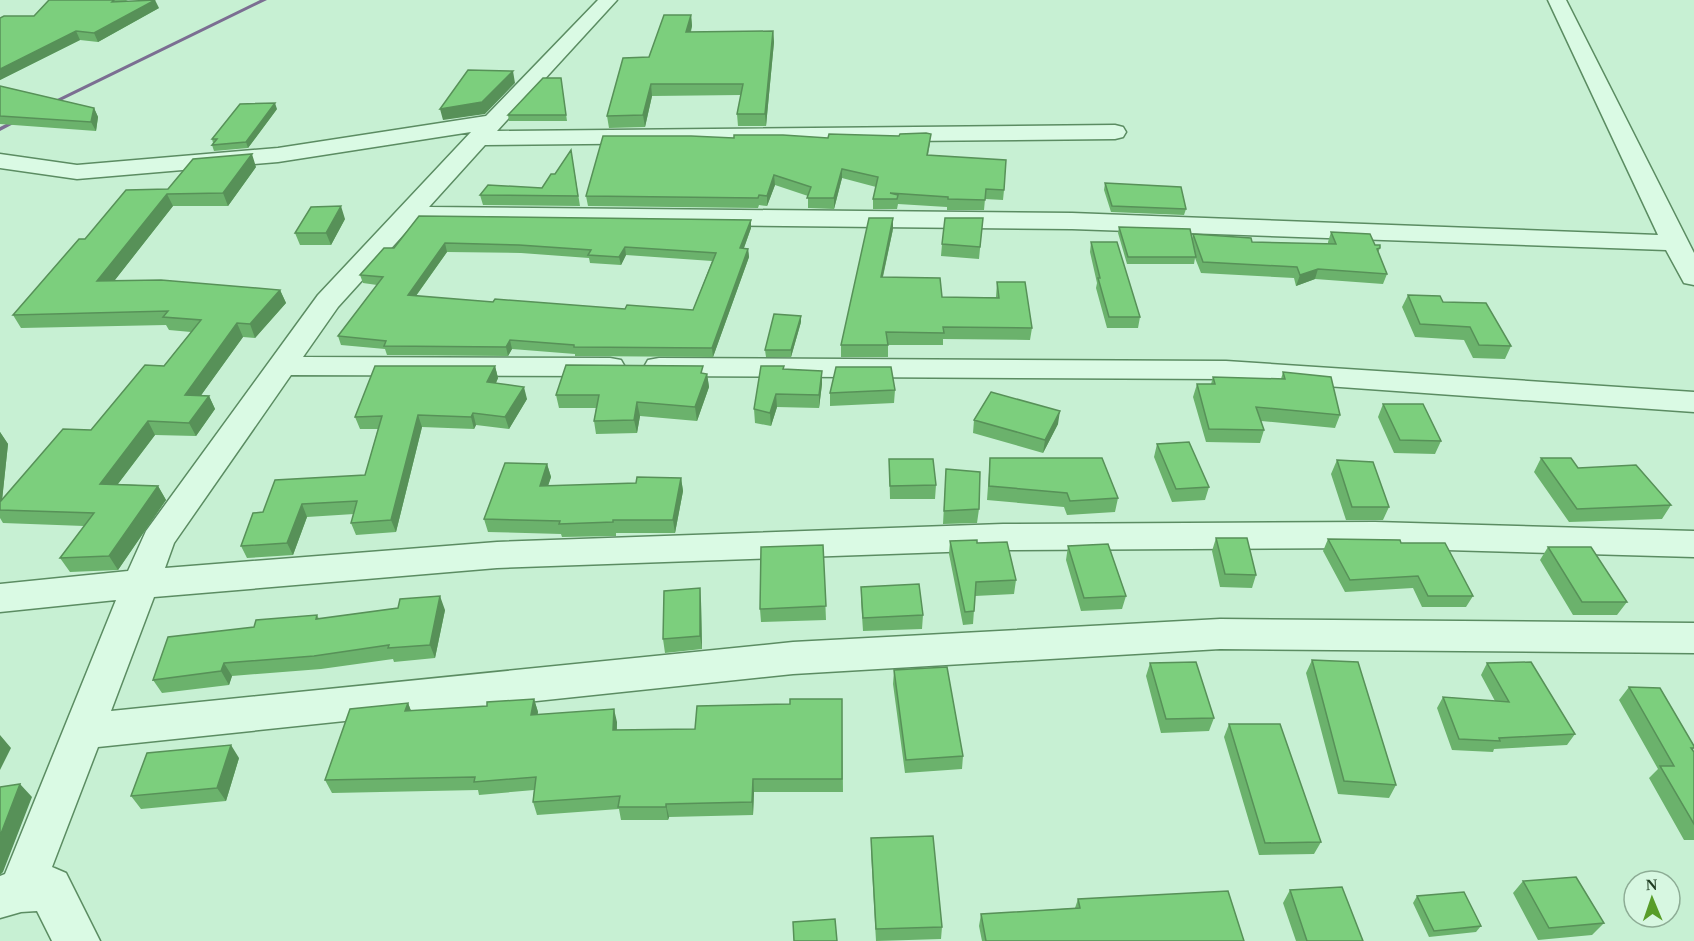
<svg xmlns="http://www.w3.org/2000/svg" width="1694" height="941" font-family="Georgia,serif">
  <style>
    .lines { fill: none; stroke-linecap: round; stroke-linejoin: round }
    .stream { fill: #7b6e92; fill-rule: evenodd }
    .street-casing { stroke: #5b8c62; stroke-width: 3 }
    .street { fill: #dafae4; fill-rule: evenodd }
    .wall { fill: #6bb26c; fill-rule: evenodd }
    .shaded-wall { fill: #579158 }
    .building { fill: #7ccf7d; stroke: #579158; stroke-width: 1.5; fill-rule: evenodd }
  </style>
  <rect width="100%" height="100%" fill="#c7f0d3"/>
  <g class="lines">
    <path class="stream" d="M260,0h7l-215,105 -5,-1z
      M14,120l5,1 -19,10v-4z"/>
    <g class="street-casing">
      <path id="street" d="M598,0h19l-120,131 618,-6 8,2 3,5 -3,5 -8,2 -630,6 -56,62 643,6 586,22 -110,-235h18l128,253v32l-10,-2 -18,-33 -594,-21 -657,-7 -77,85 -35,50 307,1 11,2 4,7 -4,7 -11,2 -319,-1 -117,168 -9,25 332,-26 506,-18 372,-2 319,9v26l-319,-9 -372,2 -506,18 -343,29 -43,114 682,-69 427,-23 474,4v30l-474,-4 -427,25 -695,73 -46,120 14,6 34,68h-48l-15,-30 -16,1 -21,6v-42l5,-2 111,-274 -116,12v-28l128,-13 18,-40 172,-236 153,-163 -193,30 -201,17 -77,-11v-14l77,11 201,-17 208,-32z
        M659,358l567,3 468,31v20l-468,-33 -567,-3 -11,-2 -4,-7 4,-7z"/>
    </g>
    <use href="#street" class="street"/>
  </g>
  <path class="wall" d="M49,0h79l-2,1 33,7 -61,34 -18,-2 -80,40v-62l34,-2z
    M691,15l1,11 -1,6 82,-1 1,11 -8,84h-28l-1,-12 4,-19 -89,1 -7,31 -36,1 -2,-12 42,-59z
    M561,78l6,43h-58l-1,-6z
    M0,86l94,22 4,9 -2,14 -96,-7z
    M277,109l-29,39 -34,3 -2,-6 1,-2 -1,-4z
    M734,138l196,5 -2,12 76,35 -1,10 -18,-1 -1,11h-37v-3l-49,-3 -1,5h-24v-10l3,-12 -34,-9 -8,31 -26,-1v-12l-33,-11 -8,21 -8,-1 -1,3 -170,-2 -2,-10z
    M571,150l9,56 -97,-1 -3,-10 62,-7 13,-14z
    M256,167l-28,39h-55l-59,75 166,9 6,13 -31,35 -12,-1 -42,58 8,1 6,13 -19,27 -41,-1 -37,49 40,2 8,14 -48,70 -48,2 -10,-14 24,-32 -81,-3 -3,-5v-86l8,12 -6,56 89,-70 73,-64 27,-34 -22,-2 -3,-5 -145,3 -8,-13 72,-76 83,-50z
    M1105,183l81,26 -2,6 -73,-3 -7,-22z
    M419,216l332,4v8l-7,20 4,1 1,8 -36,100 -138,-1v-2l-63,-5 -4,7 -121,-1 -2,-6 -44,-4 -3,-9 39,-51 -14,-2 -3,-8 34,-27zM447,252l74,1 68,5 1,5 31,2 5,-10 86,6 -19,49 -68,-1 -132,-7 -77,-6z
    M983,218l-4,41 -38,-3 1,-12z
    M345,219l-14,26h-31l-5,-12z
    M1119,227l73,12 1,-5 59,8 76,2v-2l3,-10 44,13 5,3 -2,5 9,21 -4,10 -68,-5 -19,7 -2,-8 -93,-5 -6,-15 -1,6h-67l-9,-31z
    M893,229l-10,48 59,20h54l1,-15 35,46 -2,12 -87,-1v6h-55v12h-47v-12z
    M1091,242l49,75 -2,11h-31l-11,-40 1,-5 -7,-31z
    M1408,295l35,7 68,44 -6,13 -32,-1 -9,-18 -49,-3 -13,-30z
    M801,322l-10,35h-25l-1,-7z
    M495,366l3,12 -2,5 31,16 -18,30 -33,-4 -2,4 -52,-2 -26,105 -40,3 -5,-12 3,-9 -47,3 -14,38 -46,3 -6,-12 22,-34 102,-37 13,-46h-18l-5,-12z
    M784,366v3l38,15 -3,24 -42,-1 -6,19 -16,-3 -1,-14z
    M1283,372l57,43 -5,13 -74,-7 3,9 -4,13 -54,-1 -13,-45 4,-13h14l2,-7 68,2z
    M704,373l3,1 2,13 -12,34 -57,-5 -3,17 -41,1 -2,-13 2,-13h-37l-3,-13z
    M895,390l-1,13 -64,3v-13z
    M1383,404l58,37 -6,13 -41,-1 -16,-36z
    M974,420l84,4 -15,29 -70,-20z
    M1157,444l52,43 -4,13 -33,2 -18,-45z
    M990,458l128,40 -3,14 -48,3 -3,-8 -77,-7z
    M1541,458l37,10 93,37 -9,14 -93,3 -35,-50z
    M889,459l47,26 -1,14h-45z
    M1337,460l52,47 -6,13h-37l-15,-46z
    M547,464l4,13 -3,9 88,-3 45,-5 2,13 -8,42h-59v3l-54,1 -1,-3 -73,-2 -4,-13z
    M946,469l33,40 -2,14 -34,1z
    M1216,538l40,37 -4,13 -32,-1 -8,-36z
    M1328,539l73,4 72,53 -7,11h-44l-9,-19 -68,4 -22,-41z
    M950,541l27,2 39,37 -2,14 -39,2 -2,28 -10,1 -14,-71z
    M823,545l3,75 -65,2 -1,-13z
    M1068,546l58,50 -4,13 -41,2 -15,-51z
    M1548,547l79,55 -10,13h-44l-33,-55z
    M861,587l62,28 -1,14 -59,2 -2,-31z
    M701,601l1,48 -37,4 -2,-14z
    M445,610l-10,48 -41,4 -1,-3 -72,10 -89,7 -3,9 -67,8 -9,-13 101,-53 63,-12 2,4z
    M1312,660l84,125 -7,13 -51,-4 -32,-121z
    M1150,663l64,55 -5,13 -48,2 -15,-57z
    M1487,663l88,71 -8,11 -73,4 -1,3 -41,-2 -15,-42 6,-11 52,4 -14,-26z
    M894,670l69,86 -1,13 -57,4 -12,-89z
    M1629,687l65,59 -1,5 1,1v88h-10l-35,-62 9,-9 -39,-69z
    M534,699l4,13 -1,2 80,8v8l78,-1 95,-25 52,-5 1,93h-89l-1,23 -84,2 -1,3h-47l-2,-11 -82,6 -4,-13 1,-12 -55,5 -1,-5 -146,3 -7,-13 83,-77 3,8 76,-5z
    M1229,724l92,118 -7,12 -55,1 -35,-118z
    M239,758l-13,43 -85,8 -10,-13z
    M871,838l71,89 -1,12 -65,2 -5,-90z
    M1523,881l81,42 -12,12 -54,5 -25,-47z
    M1290,890l73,51h-67l-13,-38z
    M1417,896l64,30 -5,6 -47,5 -16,-34z
    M1078,899l166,42h-262l-3,-15 2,-12 94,-6z"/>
  <path class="shaded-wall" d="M155,0l4,8 -61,34 -4,-9z
    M691,15l1,11 -5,17 -1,-11z
    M76,31l4,9 -80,40v-11z
    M773,31l1,11 -8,84 -1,-12z
    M513,71l2,12 -30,31 -42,6 -3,-11z
    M651,84l1,12 -7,31 -2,-12z
    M275,103l2,6 -29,39 -2,-6z
    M94,108l4,9 -2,14 -5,-9z
    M252,154l4,13 -28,39 -5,-13z
    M842,169v9l-8,31v-11z
    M774,175l1,10 -8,21v-10z
    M167,194l6,12 -69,88 -7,-13z
    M341,206l4,13 -14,26 -5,-12z
    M893,218v11l-13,60 1,-12z
    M751,220v8l-10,28 -1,-8z
    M445,243l2,9 -37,52 -2,-9z
    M625,247l1,8 -5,10 -2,-8z
    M748,249l1,8 -36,100 -1,-9z
    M1318,269l-3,10 -19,7 4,-11z
    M280,290l6,13 -31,35 -5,-14z
    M801,316v6l-10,35v-7z
    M237,323l6,14 -51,71 -7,-13z
    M510,340l2,9 -4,7 -2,-9z
    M495,366l3,12 -7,16 -4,-12z
    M822,371v13l-3,24v-13z
    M707,374l2,13 -12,34 -2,-14z
    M524,387l3,12 -18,30 -4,-12z
    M776,394l1,13 -6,19 -1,-13z
    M209,396l6,13 -19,27 -7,-13z
    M637,402l3,14 -3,17 -3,-13z
    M1060,411l-2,13 -15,29 2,-13z
    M473,413l3,12 -2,4 -3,-12z
    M418,415l4,12 -26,105 -5,-12z
    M148,421l7,14 -47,62 -8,-13z
    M0,432l8,12 -7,66h-1z
    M547,464l4,13 -8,23 -3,-14z
    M681,478l2,13 -8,42 -2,-13z
    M158,486l8,14 -48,70 -9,-14z
    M302,504l5,13 -14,38 -6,-12z
    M700,588l1,13 1,48 -2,-13z
    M440,596l5,14 -10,48 -5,-13z
    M224,663l8,13 -3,9 -8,-14z
    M534,699l4,13 -2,16 -5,-13z
    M408,703l5,13 -8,-5z
    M614,709l3,13 -1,21 -3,-13z
    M0,735l11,13 -11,22z
    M231,745l8,13 -13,43 -9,-13z
    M753,779l1,13 -1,23 -1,-13z
    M20,784l12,13 -29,75 -3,3v-39z
    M666,804l3,13 -1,3 -2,-13z"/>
  <path class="building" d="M49,0h65l-2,2 43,-2 -61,33 -18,-2 -76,38v-51l4,-2h30z
    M664,15h27l-5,17 87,-1 -8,83h-28l6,-30h-92l-8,31 -36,1 16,-58 26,-1z
    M468,70l45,1 -31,31 -42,7z
    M543,78h18l5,37h-58z
    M0,86l94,22 -3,14 -91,-6z
    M275,103l-29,39 -34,3 5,-6h-5l28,-35z
    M926,133l5,1 -4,21 79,5 -2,30 -18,-1 -1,11 -37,-1v-2l-58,-4 8,2 -1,4h-24l5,-22 -36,-8 -8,29h-27l4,-11 -37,-12 -7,21 -8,-1 -1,3 -172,-2 17,-60h88l43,2v-3h49l45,3 1,-4 70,2 1,-2z
    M571,150l7,46 -98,-1 8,-10 54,3 9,-14h4z
    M252,154l-29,39 -56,1 -70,87 64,-1 119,10 -30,34 -13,-1 -52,72 24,1 -20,27 -41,-2 -48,63 58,2 -49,70 -49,2 34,-45 -94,-3v-8l63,-73 28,1 54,-65 19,1 37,-46 -38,-3 5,-6 -155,4 66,-76h6l41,-49 42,-1 25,-30z
    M1105,183l76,4 5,22 -74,-3z
    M341,206l-15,27h-31l16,-26z
    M419,216l332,4 -11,28 8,1 -36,99 -138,-1v-2l-64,-5 -4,7 -122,-1 2,-5 -48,-5 45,-59 -23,-2 24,-27h10zM445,243l74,2 72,5 -3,5 31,2 6,-10 91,6 -23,57 -66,-5 -2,4 -130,-10 -2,3 -85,-7z
    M869,218h24l-12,59 59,1 2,19 57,1 -2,-16h28l7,46 -89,-1 1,6 -58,-1 2,13h-47z
    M945,218h38l-3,29 -38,-3z
    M1119,227l71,2 6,28h-68z
    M1331,232l39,2 5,11h5v3l-3,1 10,25 -69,-5 -18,6 -3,-8 -94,-5 -10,-28 58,4 1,4 84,2z
    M1091,242h26l23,75h-31l-11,-39h2z
    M1408,295l32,1 3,6 43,1 25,43 -32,-1 -9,-18 -50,-3z
    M774,314l27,2 -10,34h-26z
    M566,365l137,1 -2,7 6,1 -12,33 -58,-5 -3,18 -40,1 5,-26h-43z
    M375,366h120l-8,16 37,5 -19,30 -32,-4 -2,4 -53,-2 -27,105 -40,3 6,-22 -55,3 -15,39 -46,3 12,-33 10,-1 12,-32 90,-5 17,-59 -27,1z
    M761,366h23l-1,3 39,2 -3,24 -43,-1 -6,19 -16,-4z
    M836,367h55l4,23 -65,3z
    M1283,372l48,5 9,38 -84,-8 8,23 -55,-1 -12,-45h18l-2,-7 72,2z
    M991,392l69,19 -15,29 -71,-20z
    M1383,404h40l18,37 -41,-1z
    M1189,442l20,45 -33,2 -19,-45z
    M990,458h112l16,40 -48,3 -3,-8 -78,-7z
    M1541,458h30l7,10 58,-3 35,40 -94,4z
    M889,459h44l3,26 -46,1z
    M1337,460l36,2 16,45h-37z
    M505,463l42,1 -7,22 96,-3 1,-6 44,1 -8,42h-60v2l-54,2 1,-3 -76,-2z
    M946,469l34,3 -1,37 -35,2z
    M1216,538h31l9,37 -31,-1z
    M1328,539l72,1 1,3h44l28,53h-45l-10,-20 -68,4z
    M977,540v3l30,-1 9,38 -40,2 -2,29 -9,1 -15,-71z
    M1108,544l18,52 -42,2 -16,-52z
    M823,545l3,61 -66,3 1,-62z
    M1548,547h43l36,55h-45z
    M919,584l4,31 -60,3 -2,-31z
    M700,588v48l-37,3 1,-48z
    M440,596l-10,49 -42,3 1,-3 -75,11 -90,7 -3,8 -68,9 15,-43 86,-10 2,-7 61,-5 -1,4 82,-11 2,-9z
    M1312,660l46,2 38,123 -52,-4z
    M1196,662l18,56 -48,1 -16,-56z
    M1531,662l44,72 -76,4 1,3 -41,-2 -16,-42 66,5 -22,-39z
    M947,667l16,89 -57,4 -12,-90z
    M1629,687l31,1 34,58v2h-3l3,4v72l-34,-58h14z
    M534,699l-3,16 83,-6 -1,21 82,-1 2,-23 93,-2v-5h52v80h-89l-1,23 -86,2v3h-48l2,-11 -87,6 3,-25 -62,5 1,-5 -150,3 25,-71 58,-6 -3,8 82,-5v-4z
    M1229,724h51l41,118 -56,1z
    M231,745l-14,43 -86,8 16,-43z
    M20,784l-20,52v-49z
    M933,836l9,91 -66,2 -5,-91z
    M1576,877l28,46 -55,5 -26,-47z
    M1342,887l21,54h-56l-17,-51z
    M1228,891l16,50h-258l-5,-27 99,-6 -2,-9z
    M1464,892l17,34 -47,5 -17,-35z
    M835,919l2,22h-43l-1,-19z"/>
  <g transform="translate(1652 899) rotate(358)"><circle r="28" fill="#d7f7e1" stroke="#8dac95" stroke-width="1.5"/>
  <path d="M0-4.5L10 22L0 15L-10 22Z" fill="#589d29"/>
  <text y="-9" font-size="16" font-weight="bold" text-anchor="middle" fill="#1f3c22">N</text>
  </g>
</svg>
